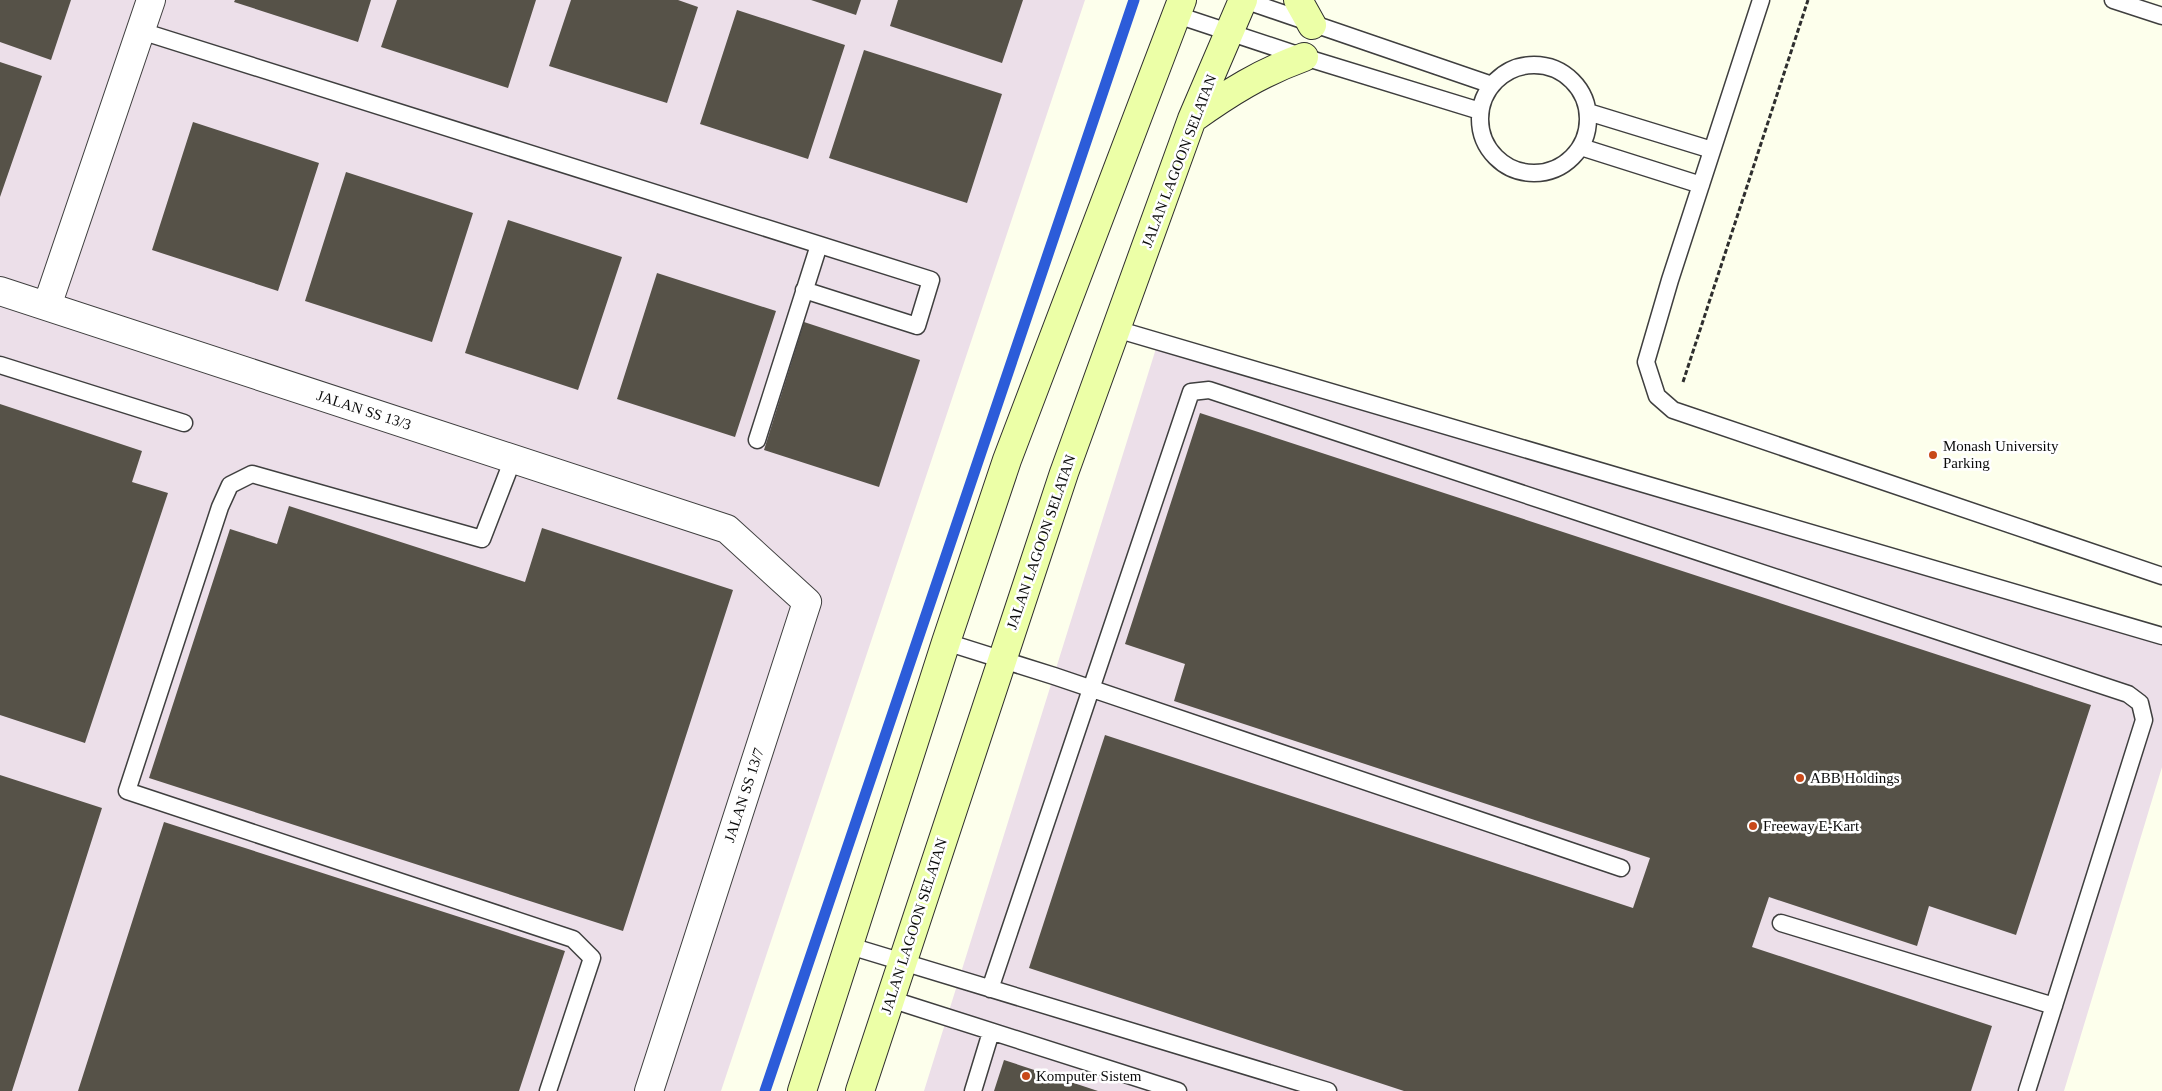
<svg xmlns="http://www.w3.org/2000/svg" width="2162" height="1091" font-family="'Times New Roman',serif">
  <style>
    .industrial { fill: #ecdfe9 }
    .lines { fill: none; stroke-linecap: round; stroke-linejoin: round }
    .stream { stroke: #2c5cd9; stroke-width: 11 }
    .building { fill: #565248 }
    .service-casing { stroke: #3f3f3f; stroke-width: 19 }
    .minor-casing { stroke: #3f3f3f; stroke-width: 30 }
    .secondary-casing { stroke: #2e2e2e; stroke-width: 30 }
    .path { stroke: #2e2e2e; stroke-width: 3; stroke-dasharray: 5 2.5; stroke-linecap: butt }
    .service { stroke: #fff; stroke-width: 16 }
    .minor { stroke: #fff; stroke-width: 28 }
    .secondary { stroke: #ecffa7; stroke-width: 28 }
    .poi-dot { fill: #c84919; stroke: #fff; stroke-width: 2 }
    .labels { text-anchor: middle; stroke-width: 5; stroke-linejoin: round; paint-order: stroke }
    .street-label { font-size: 15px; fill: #0c0c0c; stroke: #fff }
    .poi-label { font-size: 15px; fill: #0c0c0c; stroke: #fff; text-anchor: start }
  </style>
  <rect width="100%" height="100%" fill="#fdffec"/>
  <path class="industrial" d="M0,0h1085l-364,1091h-721z
    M1158,342l1004,294v131l-98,324h-1140z"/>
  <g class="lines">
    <path class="stream" d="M765,1091l369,-1091"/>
  </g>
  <path class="building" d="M0,0h71l-20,60 -51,-18z
    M235,0h136l-13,42 -124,-40z
    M397,0h139l-28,88 -127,-41z
    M571,0h107l20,7 -31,96 -118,-37z
    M811,0h50l-5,15z
    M898,0h125l-21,63 -112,-37z
    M737,10l108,35 -37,114 -108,-35z
    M864,50l138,44 -35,109 -138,-45z
    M0,62l42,14 -42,121z
    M193,122l126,41 -41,128 -126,-41z
    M346,172l127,41 -41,129 -127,-41z
    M508,220l114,37 -44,133 -113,-37z
    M657,273l119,38 -41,126 -118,-38z
    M804,322l116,38 -41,127 -115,-37z
    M0,404l142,47 -10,31 36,11 -83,250 -85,-28z
    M1200,413l891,292 -75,230 -87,-29 -12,40 -148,-49 -17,50 240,79 -21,65h-567l-375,-123 76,-233 528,173 17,-50 -476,-157 11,-37 -60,-20z
    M289,506l236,76 17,-54 191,62 -110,341 -474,-153 81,-249 47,15z
    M0,775l102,33 -90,283h-12z
    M164,822l401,129 -46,140h-441z
    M1004,1060l94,31h-104z"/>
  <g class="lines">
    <g class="service-casing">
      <path id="service" d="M1244,0l248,85
        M1761,0l-91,280 -24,82 11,34 16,14 489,166
        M2113,0l49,16
        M1177,15l127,42 176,54
        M141,31l790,249 -14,46 -113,-36
        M1480 119a54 54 0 1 1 108 0a54 54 0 1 1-108 0Z
        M1588,112l124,38
        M1581,147l120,38
        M1116,329l1046,307
        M0,365l184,58
        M757,440l62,-195
        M513,459l-31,80 -230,-65 -22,11 -10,22 -93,284 446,148 19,19 -44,133
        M946,642l108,34 567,192
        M1781,923l273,83
        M850,946l478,145
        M990,989l201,-597 18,-2 919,304 12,9 4,17 -117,371
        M890,999l288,92
        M973,1091l18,-59"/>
    </g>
    <g class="minor-casing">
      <path id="minor" d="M0,291l727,238 80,73 -158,489
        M47,306l104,-306"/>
    </g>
    <g class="secondary-casing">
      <path id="secondary" d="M1298,0l14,25
        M1192,119c38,-27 68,-46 112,-62
        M802,1091l144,-449 61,-182 175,-460
        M860,1091l204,-618 128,-354 51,-119"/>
    </g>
    <path class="path" d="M1683,382l125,-382"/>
    <use href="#service" class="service"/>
    <use href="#minor" class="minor"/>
    <use href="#secondary" class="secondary"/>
  </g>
  <g class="poi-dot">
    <circle cx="1933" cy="455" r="5"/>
    <circle cx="1800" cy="778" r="5"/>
    <circle cx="1753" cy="826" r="5"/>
    <circle cx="1026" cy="1076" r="5"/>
  </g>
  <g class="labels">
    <g class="street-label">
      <text transform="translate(1179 161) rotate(-69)" y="5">JALAN LAGOON SELATAN</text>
      <text transform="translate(364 410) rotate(18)" y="5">JALAN SS 13/3</text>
      <text transform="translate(1041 542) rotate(-71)" y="5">JALAN LAGOON SELATAN</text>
      <text transform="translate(744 795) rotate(-72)" y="5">JALAN SS 13/7</text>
      <text transform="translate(914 926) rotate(-72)" y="5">JALAN LAGOON SELATAN</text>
    </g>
    <g class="poi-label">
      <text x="1943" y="451">Monash University<tspan x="1943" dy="17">Parking</tspan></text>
      <text x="1810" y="783">ABB Holdings</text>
      <text x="1763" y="831">Freeway E-Kart</text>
      <text x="1036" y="1081">Komputer Sistem</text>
    </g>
  </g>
</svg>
